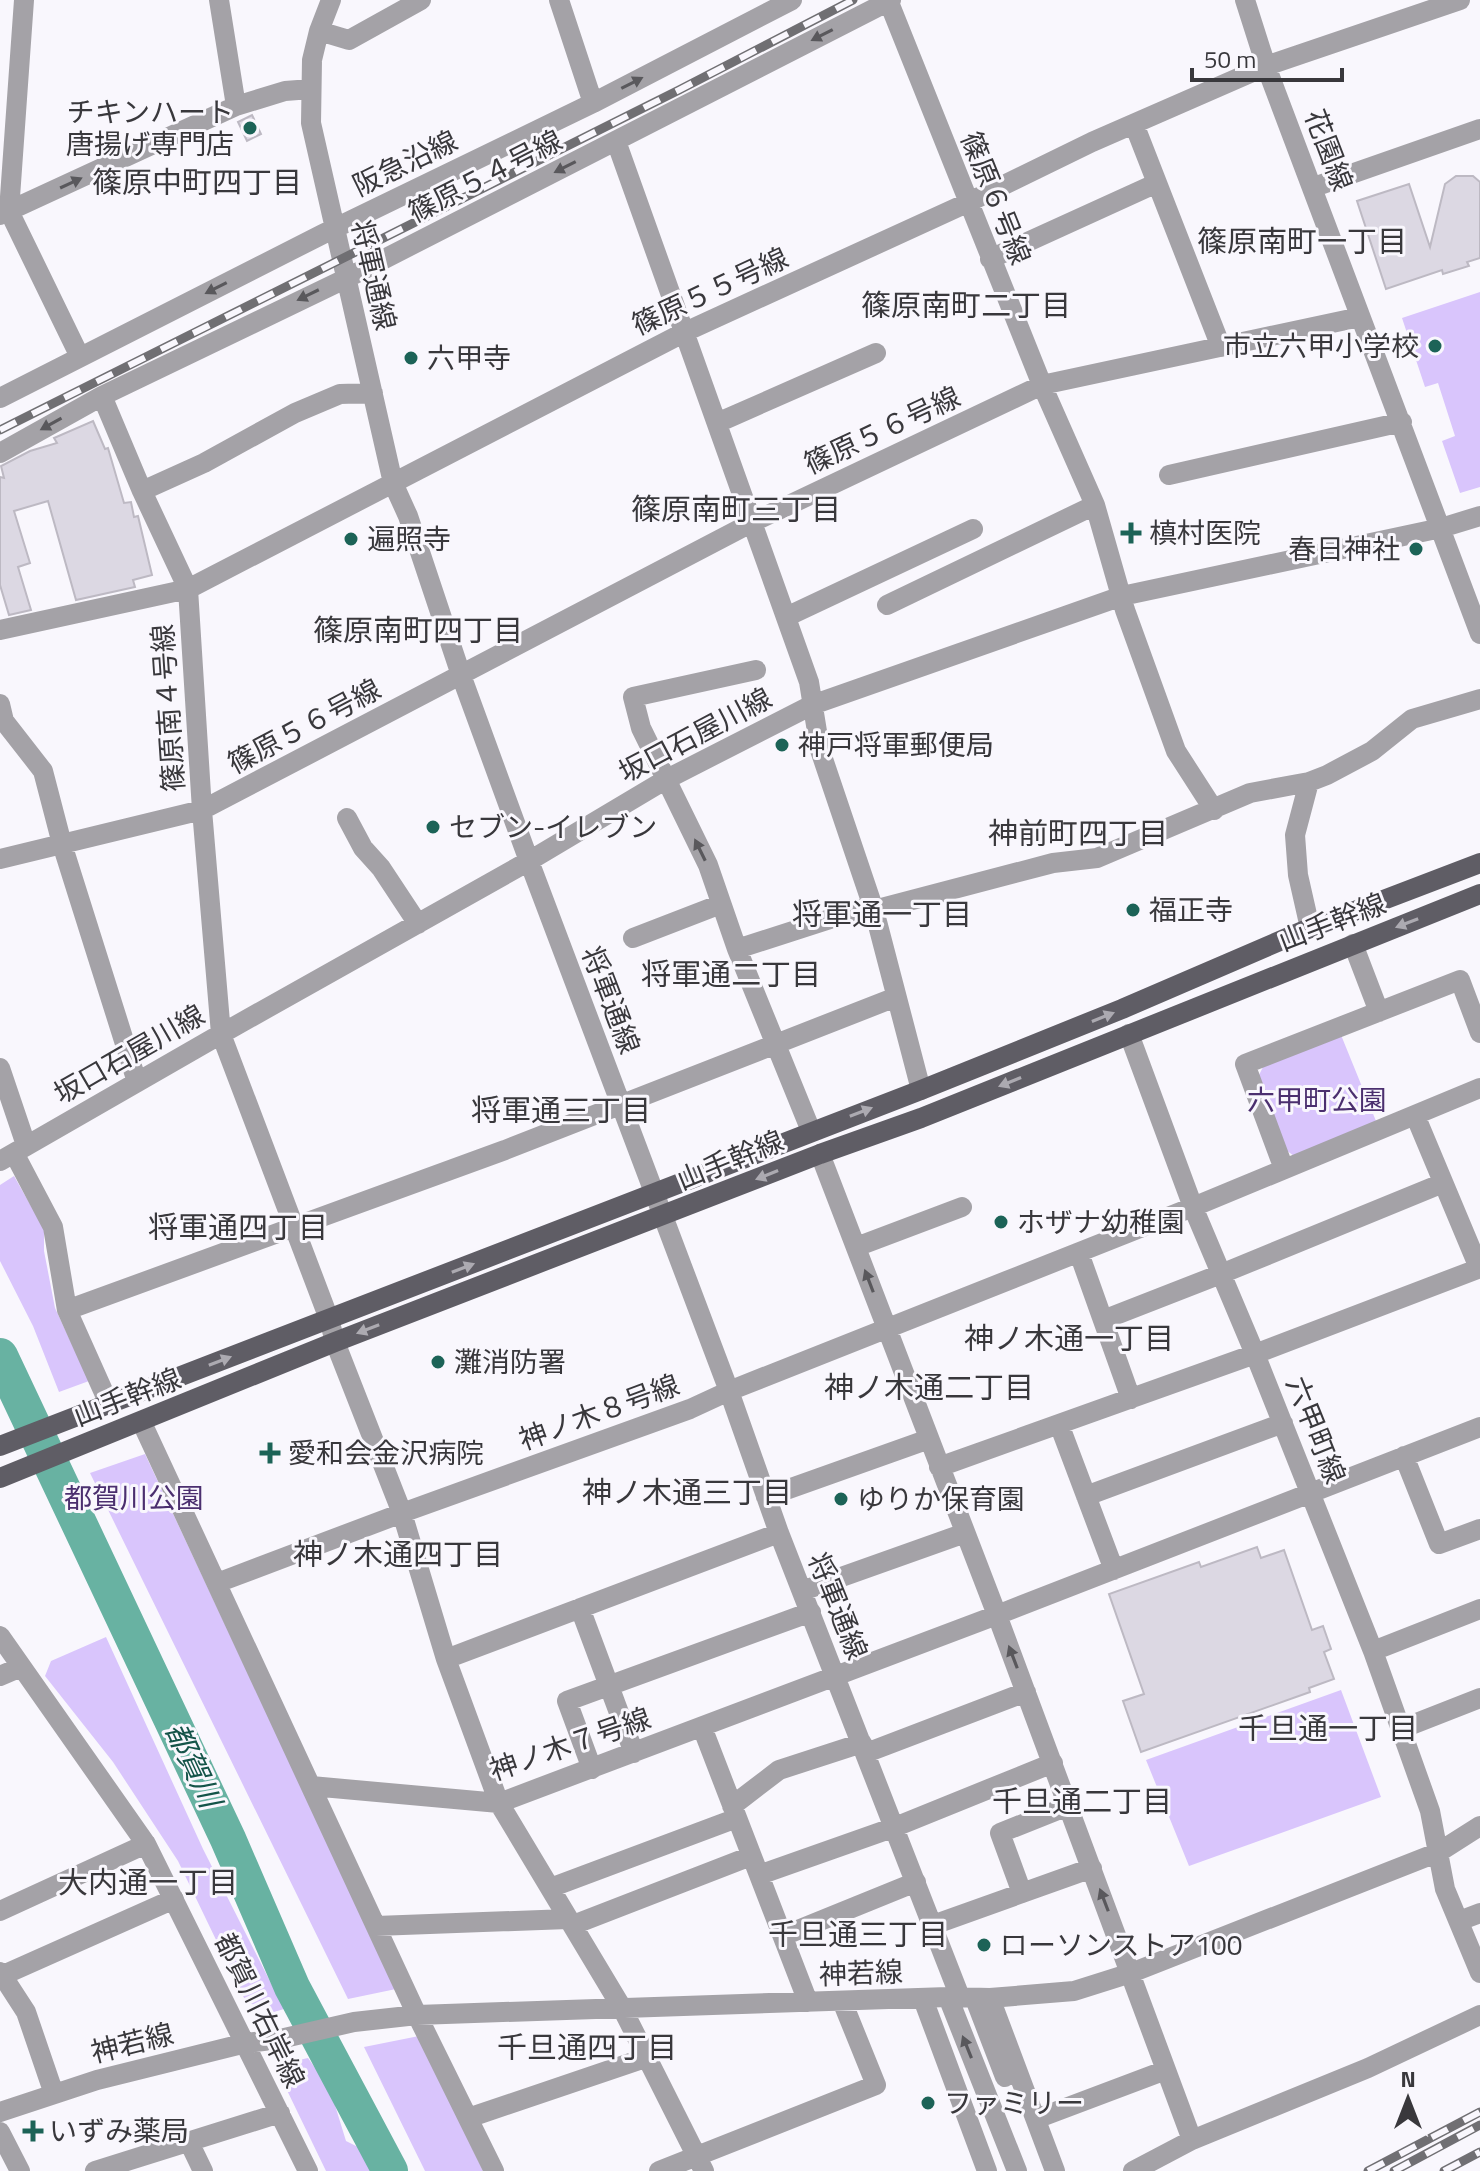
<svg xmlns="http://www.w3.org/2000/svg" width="1480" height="2171" font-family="'Titillium Web','Noto Sans JP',sans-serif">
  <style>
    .green { fill: #d9c5fc }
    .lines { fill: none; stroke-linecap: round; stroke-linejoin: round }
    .river { stroke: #68b2a2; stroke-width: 36 }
    .building { fill: #dcd8e3; stroke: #bdb9c3; stroke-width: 2 }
    .minor { stroke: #a4a2a7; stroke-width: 20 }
    .major { stroke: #5f5d65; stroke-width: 20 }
    .rail-casing { stroke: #706f73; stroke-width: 9 }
    .rail { stroke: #f9f7fd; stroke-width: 6; stroke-dasharray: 18; stroke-linecap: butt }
    .oneway { fill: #59585c }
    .oneway2 { fill: #acaab1 }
    .poi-dot { fill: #1c6357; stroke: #f9f7fd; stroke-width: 3 }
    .labels { text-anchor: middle; stroke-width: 6; stroke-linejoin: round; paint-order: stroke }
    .poi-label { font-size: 28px; fill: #39383c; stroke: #f9f7fd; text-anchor: start }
    .street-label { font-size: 28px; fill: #39383c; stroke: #f9f7fd }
    .park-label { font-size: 28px; fill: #4b2f6f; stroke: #f9f7fd }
    .neighbourhood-label { font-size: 30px; fill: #39383c; stroke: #f9f7fd }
    .water-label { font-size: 30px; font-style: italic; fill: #155449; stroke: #f9f7fd }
  </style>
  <rect width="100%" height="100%" fill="#f9f7fd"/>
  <path class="green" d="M1480,292v195l-20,6 -18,-52 13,-5 -17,-53 -13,4 -23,-69z
    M1341,1035l37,91 -80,33 -12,-9 -28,-73 6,-12z
    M14,1176l30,53v22l11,57 34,73 -30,11 -26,-66 -33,-65v-76z
    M145,1454l251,535 -48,10 -258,-526z
    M106,1637l97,212 81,160 -10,3 -28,-10 -68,-141 -65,-99 -68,-86 6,-15z
    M1341,1690l40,107 -192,69 -43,-106z
    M419,2036l64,135h-58l-61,-124z
    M308,2058l22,31 16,52 16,8 11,22h-47l-43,-89 16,-22z"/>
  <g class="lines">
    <path class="river" d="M0,1356l228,483 64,148 98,184"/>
  </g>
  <path class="building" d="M252,115l9,19 -14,7 -9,-19z
    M1456,176h17l7,6v76l-13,4 2,4 -26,8 -1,-4 -56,19 -29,-88 52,-17 21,63 15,-63z
    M93,421l12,28 3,-1 16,55 7,-1 3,15 4,-1 14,59 -19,5 2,7 -59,13 -28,-99 -34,10 16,52 -12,4 13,43 -22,5 -9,-30v-108l4,1 -3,-12 29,-15 27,-8 -3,-5z
    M1257,1547l4,11 23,-8 28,80 11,-4 8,23 -7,3 10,27 -25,9 1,4 -169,60 -18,-51 21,-7 -35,-100 90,-32 2,5z"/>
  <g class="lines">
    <path class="minor" d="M24,0l-15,211 71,146
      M219,0l17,106
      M331,0l-12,31 -7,29 -1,63 82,360 15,33 53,159 68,186 200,530 50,142 181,464
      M559,0l34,103
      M888,0l154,385 53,120 30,105 51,141 38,59
      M1245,0l21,66 214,568
      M319,31l30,9 72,-40
      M1134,124l87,223
      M616,141l193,541 11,68 54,160 47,180
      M1314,187l166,-58
      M0,215l236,-109 49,-15 26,-2
      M990,259l167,-76
      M102,396l40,95 46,98 14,221 19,224 108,285 6,23 67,171 44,146 53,144 123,205 82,163
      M0,398l323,-164 270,-131 199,-103
      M717,423l159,-70
      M0,453l102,-57 245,-118 544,-278
      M1169,475l233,-53
      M142,491l62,-28 91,-50 45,-19 33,-1
      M887,605l208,-100
      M786,617l187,-88
      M0,630l188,-41 497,-257 282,-129 125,-61 174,-76 194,-66
      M756,670l-123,27 8,31 67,137 29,84 74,182
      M0,704l4,17 39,50 19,73 75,238
      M1309,782l-14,53 3,40 12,53
      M347,818l16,30 18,20 37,56
      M0,859l202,-49 551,-288 289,-137 318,-68
      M633,938l88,-34
      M1353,944l26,68
      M737,949l124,-40 13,1 179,-47 44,-5 153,-65 59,-11 18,-7 45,-24 40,-32 68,-20
      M1129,1034l64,173 62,147 118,297 57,160 15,78 35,84
      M0,1068l26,77
      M1415,1115l64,153
      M14,1153l39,74 14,83 42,94
      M820,1154l177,461 195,525
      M0,1161l221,-127 308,-173 136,-81 147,-75 310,-109 319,-68 39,-12
      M1284,1169l-39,-105 215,-84 20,53
      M856,1247l106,-40
      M1079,1253l52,146
      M67,1310l438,-160 391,-153
      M1103,1320l118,-46 222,-91
      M142,1423l275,592 77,156
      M1059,1424l55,146
      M1404,1456l35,88 41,-15
      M939,1467l316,-113 225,-86
      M1086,1496l197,-73
      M766,1497l163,-58
      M217,1583l185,-70 288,-104 39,-18 464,-184 287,-119
      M802,1591l163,-58
      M580,1608l54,145
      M0,1636l146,208 162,327
      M1373,1651l107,-42
      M446,1659l333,-126
      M0,1676l21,-9
      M702,1727l106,275
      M1401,1729l79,-31
      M866,1753l160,-61
      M592,1769l-25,-68 244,-89
      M311,1786l188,17 498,-188 483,-188
      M732,1806l47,-36 83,-27
      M759,1875l136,-48 158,-64
      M550,1888l187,-70
      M1022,1893l-22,-60 68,-27
      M0,1911l146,-67
      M1459,1921l21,-8
      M573,1925l178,-69
      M933,1925l159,-57
      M376,1926l192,-7
      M783,1936l133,-54
      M0,1972l26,40 28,82
      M1,1976l173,-77
      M948,1997l69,174
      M990,1998l65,173
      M923,1999l64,172
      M975,1999l30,78
      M0,2112l97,-32 149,-37 34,-4 74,-17 63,-7 531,-18 42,1 84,-7 57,-18 308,-121 41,-26
      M468,2118l180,-61
      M1036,2119l130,-49
      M0,2132l20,39
      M189,2142l14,29
      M95,2171l185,-58
      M659,2171l217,-86 -34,-84
      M1133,2171l59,-31 176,-72 112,-53"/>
    <path class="major" d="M0,1446l921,-356 201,-81 188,-81 170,-65
      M0,1478l335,-136 485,-188 101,-36 559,-224"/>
    <g class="rail-casing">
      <path id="rail" d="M0,430l679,-340 174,-90
        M1368,2171l112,-59
        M1394,2171l86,-46
        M1444,2171l36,-19"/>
    </g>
    <use href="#rail" class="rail"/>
  </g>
  <defs><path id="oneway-solid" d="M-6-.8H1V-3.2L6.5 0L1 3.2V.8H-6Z" transform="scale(2)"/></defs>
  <g class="oneway">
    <use href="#oneway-solid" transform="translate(822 35) rotate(153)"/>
    <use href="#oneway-solid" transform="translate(632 83) rotate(-27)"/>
    <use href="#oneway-solid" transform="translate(565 167) rotate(153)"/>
    <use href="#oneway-solid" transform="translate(71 183) rotate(-25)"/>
    <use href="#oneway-solid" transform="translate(216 288) rotate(153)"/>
    <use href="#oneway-solid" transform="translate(308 295) rotate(154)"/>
    <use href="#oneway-solid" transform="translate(51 424) rotate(151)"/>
    <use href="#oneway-solid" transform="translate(700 850) rotate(-116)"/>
    <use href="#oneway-solid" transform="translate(869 1281) rotate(-111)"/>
    <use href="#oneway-solid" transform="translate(1013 1657) rotate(-111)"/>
    <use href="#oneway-solid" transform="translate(1104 1900) rotate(-111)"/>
    <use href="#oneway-solid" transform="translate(967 2047) rotate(-112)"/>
  </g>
  <g class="oneway2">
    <use href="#oneway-solid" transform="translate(1407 923) rotate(159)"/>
    <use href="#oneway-solid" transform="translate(1103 1017) rotate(-22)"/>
    <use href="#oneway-solid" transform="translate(1010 1082) rotate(158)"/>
    <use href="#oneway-solid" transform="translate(861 1112) rotate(-21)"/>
    <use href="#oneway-solid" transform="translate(767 1175) rotate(158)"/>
    <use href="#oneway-solid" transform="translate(463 1268) rotate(-21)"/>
    <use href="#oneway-solid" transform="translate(368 1329) rotate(159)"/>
    <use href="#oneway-solid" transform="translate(220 1361) rotate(-21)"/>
  </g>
  <g class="poi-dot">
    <circle cx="250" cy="128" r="8"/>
    <circle cx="1435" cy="346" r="8"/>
    <circle cx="411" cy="358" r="8"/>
    <path d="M1127 521h8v8h8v8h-8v8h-8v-8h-8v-8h8z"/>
    <circle cx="351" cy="539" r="8"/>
    <circle cx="1416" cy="549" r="8"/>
    <circle cx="782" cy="745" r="8"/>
    <circle cx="433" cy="827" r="8"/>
    <circle cx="1133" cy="910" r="8"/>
    <circle cx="1001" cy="1222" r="8"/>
    <circle cx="438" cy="1362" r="8"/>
    <path d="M266 1441h8v8h8v8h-8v8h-8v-8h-8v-8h8z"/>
    <circle cx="841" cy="1499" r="8"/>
    <circle cx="984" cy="1945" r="8"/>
    <circle cx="928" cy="2103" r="8"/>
    <path d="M29 2119h8v8h8v8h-8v8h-8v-8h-8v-8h8z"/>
  </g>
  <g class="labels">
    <g class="poi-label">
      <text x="234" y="122" text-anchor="end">チキンハート<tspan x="234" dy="32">唐揚げ専門店</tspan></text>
      <text x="1419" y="356" text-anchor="end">市立六甲小学校</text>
      <text x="427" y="368">六甲寺</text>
      <text x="1149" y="543">槙村医院</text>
      <text x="367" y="549">遍照寺</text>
      <text x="1400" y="559" text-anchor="end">春日神社</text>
      <text x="798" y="755">神戸将軍郵便局</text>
      <text x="449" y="837">セブン-イレブン</text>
      <text x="1149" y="920">福正寺</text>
      <text x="1017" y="1232">ホザナ幼稚園</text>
      <text x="454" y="1372">灘消防署</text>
      <text x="288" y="1463">愛和会金沢病院</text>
      <text x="857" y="1509">ゆりか保育園</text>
      <text x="1000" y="1955">ローソンストア100</text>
      <text x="944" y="2113">ファミリー</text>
      <text x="49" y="2141">いずみ薬局</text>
    </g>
    <g class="street-label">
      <text transform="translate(1329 150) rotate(69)" y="10">花園線</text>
      <text transform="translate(405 163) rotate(-26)" y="10">阪急沿線</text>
      <text transform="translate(485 176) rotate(-27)" y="10">篠原５４号線</text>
      <text transform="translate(996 198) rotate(68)" y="10">篠原６号線</text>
      <text transform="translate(374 275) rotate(77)" y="10">将軍通線</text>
      <text transform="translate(710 291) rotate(-25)" y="10">篠原５５号線</text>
      <text transform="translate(882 430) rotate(-25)" y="10">篠原５６号線</text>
      <text transform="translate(168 708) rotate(-94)" y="10">篠原南４号線</text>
      <text transform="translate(304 726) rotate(-28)" y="10">篠原５６号線</text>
      <text transform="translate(695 735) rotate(-28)" y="10">坂口石屋川線</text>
      <text transform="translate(1332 922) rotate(-21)" y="10">山手幹線</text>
      <text transform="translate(611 1000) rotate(69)" y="10">将軍通線</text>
      <text transform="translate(129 1054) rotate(-30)" y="10">坂口石屋川線</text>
      <text transform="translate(730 1160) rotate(-22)" y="10">山手幹線</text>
      <text transform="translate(127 1397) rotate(-21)" y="10">山手幹線</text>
      <text transform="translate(599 1412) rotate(-20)" y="10">神ノ木８号線</text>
      <text transform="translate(1316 1430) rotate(68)" y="10">六甲町線</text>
      <text transform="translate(838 1606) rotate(68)" y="10">将軍通線</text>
      <text transform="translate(570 1744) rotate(-19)" y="10">神ノ木７号線</text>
      <text transform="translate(861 1973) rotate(-2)" y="10">神若線</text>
      <text transform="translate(260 2010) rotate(64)" y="10">都賀川右岸線</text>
      <text transform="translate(132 2043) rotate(-14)" y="10">神若線</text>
    </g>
    <g class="park-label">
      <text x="1317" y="1110">六甲町公園</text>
      <text x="134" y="1508">都賀川公園</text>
    </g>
    <g class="neighbourhood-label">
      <text x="197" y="193">篠原中町四丁目</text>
      <text x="1302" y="252">篠原南町一丁目</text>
      <text x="966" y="316">篠原南町二丁目</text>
      <text x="736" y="520">篠原南町三丁目</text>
      <text x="418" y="641">篠原南町四丁目</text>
      <text x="1078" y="844">神前町四丁目</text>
      <text x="882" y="925">将軍通一丁目</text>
      <text x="731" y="985">将軍通二丁目</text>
      <text x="561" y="1121">将軍通三丁目</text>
      <text x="238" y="1238">将軍通四丁目</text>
      <text x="1069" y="1349">神ノ木通一丁目</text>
      <text x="929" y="1398">神ノ木通二丁目</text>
      <text x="687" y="1503">神ノ木通三丁目</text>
      <text x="398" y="1565">神ノ木通四丁目</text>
      <text x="1328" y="1739">千旦通一丁目</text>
      <text x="1082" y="1812">千旦通二丁目</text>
      <text x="148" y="1893">大内通一丁目</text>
      <text x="858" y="1945">千旦通三丁目</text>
      <text x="587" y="2058">千旦通四丁目</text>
    </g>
    <g class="water-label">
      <text transform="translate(193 1765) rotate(65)" y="10">都賀川</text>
    </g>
  </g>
  <g transform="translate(1408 2099)" stroke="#f9f7fd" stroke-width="6" paint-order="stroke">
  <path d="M0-6L14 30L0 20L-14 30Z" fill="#39383c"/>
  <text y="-12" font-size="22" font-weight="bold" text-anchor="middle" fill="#39383c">N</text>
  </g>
  <path d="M1192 68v12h150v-12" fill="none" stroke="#39383c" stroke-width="4"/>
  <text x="1204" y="68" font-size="24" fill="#39383c" stroke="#f9f7fd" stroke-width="6" paint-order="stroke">50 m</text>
</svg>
